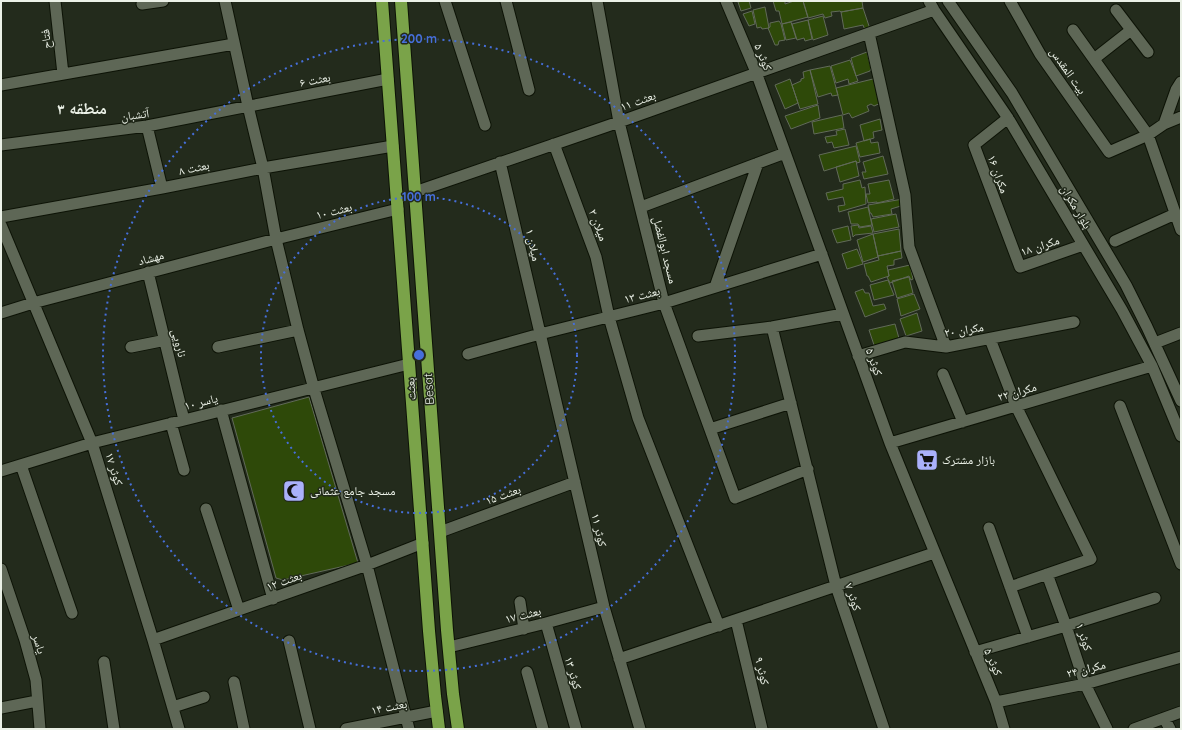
<svg xmlns="http://www.w3.org/2000/svg" width="1182" height="730" font-family="Quicksand,'Noto Naskh Arabic',sans-serif">
  <style>
    .building { fill: #2e4909; stroke: #616a59 }
    .lines { fill: none; stroke-linecap: round; stroke-linejoin: round }
    .minor-casing { stroke: #0d1306; stroke-width: 13 }
    .major-casing { stroke: #0d1306; stroke-width: 14 }
    .minor { stroke: #5e6756; stroke-width: 11 }
    .major { stroke: #7aa349; stroke-width: 12 }
    .ring { fill: none; stroke: #466fdb; stroke-width: 2; stroke-dasharray: 2 4 }
    .labels { text-anchor: middle; stroke-width: 3; stroke-linejoin: round; paint-order: stroke }
    .street-label { font-size: 12px; fill: #ebf1e7; stroke: #232b1c }
    .poi-label { font-size: 12px; fill: #ebf1e7; stroke: #232b1c; text-anchor: start }
    .district-label { font-size: 16px; font-weight: bold; fill: #ebf1e7; stroke: #232b1c }
    .centre { fill: #466fdb; stroke: #232b1c; stroke-width: 2 }
    .ring-label { font-size: 12px; text-anchor: middle; font-weight: bold; fill: #466fdb; stroke: #232b1c; stroke-width: 3; stroke-linejoin: round; paint-order: stroke }
  </style>
  <rect width="100%" height="100%" fill="#232b1c"/>
  <path class="building" d="M742,1h7l2,7 -10,3 -3,-9z
    M773,1h12v3l9,-3h9l5,16 -26,7 -3,-13h-3z
    M803,1h59l1,7 -22,4 -1,-1 -9,1 1,4 -7,2 -2,-4 -15,4z
    M765,7l4,21 -7,1 -1,-2 -4,1 -4,-18z
    M863,8l7,21 -5,1 -2,-5 -19,4 -3,-17z
    M752,11l3,13 -6,2 -6,-12z
    M823,16l5,19 -15,5 -5,-20z
    M808,20l4,19 -7,2 -1,-3 -7,2 -5,-16z
    M779,21l2,3 4,16 -6,1 -1,4h-3l-7,-17 2,-1v-4z
    M791,22l5,16 -10,2 -4,-16z
    M867,52l4,16 -1,3 -14,5 -5,-18z
    M850,60l8,21 -9,3 -1,-5 -12,4 -5,-17z
    M830,66l8,29 -6,1 -1,-3 -13,4 -8,-27z
    M810,70l8,34 -18,5 -8,-24 9,-4v-2l3,-1 -1,-6z
    M877,78l6,24 -9,4 -3,-2 -4,2 2,5 -17,7 -3,-5 -6,2 -7,-27z
    M790,79l8,24 -13,6 -10,-24z
    M818,105l2,13 -29,11 -6,-13z
    M842,115l2,13 -30,6 -2,-12z
    M880,119l2,11 -9,2 1,6 -10,3 -4,-16z
    M845,129l4,16 -15,3 -2,-6 -5,1 -2,-6 12,-2 -1,-4z
    M870,139l1,4 7,-1 2,11 -20,4 -4,-14z
    M856,146l4,16 -3,1 -1,-2 -32,10 -5,-16z
    M883,156l5,18 -24,5 -2,-7h4l-3,-10z
    M856,161l3,15 -19,6 -4,-15z
    M860,180l2,8 3,-1 1,17 -27,8 -1,-6 7,-1 -2,-8 -15,3 -2,-7 17,-4v-5z
    M889,180l5,19 -17,4v-1l-9,1 -2,-9h4l-2,-10z
    M903,199l1,6 -13,4 1,5 -19,3 -2,-4h-1l-2,-8z
    M868,207l4,18 -12,2 -2,-3h-7l-3,-12z
    M896,214l3,13 -25,5 -3,-13z
    M858,225l1,3 12,-2 2,7 -18,2 -2,2 -2,-11z
    M848,226l3,14 -14,3 -5,-13z
    M899,229l2,22 -23,5 -5,-22z
    M873,234l5,23 -15,5 -6,-22z
    M857,249l6,15 -16,5 -5,-15z
    M901,251l1,7 -8,2v5l-7,1 2,10 -18,6 -3,-6h-1l-3,-12 15,-4 -1,-4z
    M910,265l3,14 -2,1 -2,-4 -19,7 -3,-6 2,-1 -1,-6z
    M909,277l4,16 -16,5 -5,-17z
    M888,280l6,15 -20,5 -4,-15z
    M863,289l2,4h4l4,13 11,-2 2,5 -21,8 -10,-25z
    M914,294l6,15 -19,7 -4,-17z
    M917,313l5,18 -16,5 -6,-17z
    M895,324l5,18 -21,7 -5,-4 -5,-15z
    M309,397l49,166 -75,17 -7,-2 -44,-160z"/>
  <g class="lines">
    <g class="minor-casing">
      <path id="minor" d="M55,1l8,73
        M225,1l23,105 15,62 13,71 22,91 16,59 53,176 42,164
        M445,1l40,124
        M506,1l23,89
        M597,1l22,121 45,181 71,195 73,-29
        M726,1l30,71 134,371 106,259 8,27
        M929,1l5,9 74,108 114,192 30,56 29,70
        M948,1l64,92 114,192 21,42 34,74
        M1010,1l30,53 69,98 39,-17 16,-11 17,-7
        M142,4l21,-3
        M1116,10l32,42
        M1073,30l75,105 33,95
        M869,33l36,162 4,52 37,100
        M1094,59l37,-29
        M1,85l233,-41
        M1008,118l-34,27 46,122 63,-22
        M1164,124l12,-34 5,-8
        M147,126l15,62
        M554,144l42,113 13,60 29,101 81,208
        M1,145l146,-19 241,-47
        M500,162l104,445 36,122
        M415,192l204,-70 315,-112
        M641,207l144,-54
        M1,217l161,-29 101,-20 130,-22
        M1,225l91,218 61,197 26,89
        M1115,241l60,-27
        M148,272l36,148
        M715,287l43,-124
        M1,313l32,-10 243,-64 122,-30
        M772,327l64,259 48,143
        M698,336l74,-9 71,-13
        M990,339l26,67 75,153 -81,28
        M1155,343l26,-10
        M131,347l35,-7
        M218,347l80,-17
        M468,354l72,-20 124,-31 158,-49
        M858,356l47,-14 41,5 128,-25
        M943,374l20,48
        M1120,406l61,158
        M221,410l52,189
        M171,423l13,47
        M710,429l81,-26
        M890,443l262,-77
        M21,465l51,148
        M1,471l91,-28 317,-79
        M206,509l33,101
        M989,528l39,109
        M440,532l135,-50
        M1,569l24,71 11,40 4,49
        M1047,574l19,52 19,58 22,45
        M520,602l4,27
        M736,620l26,109
        M546,623l30,106
        M153,640l214,-75 56,-22
        M289,641l21,88
        M449,647l97,-24 58,-16
        M975,652l91,-26 89,-28
        M619,659l315,-106
        M104,662l10,67
        M527,672l16,57
        M234,682l10,47
        M996,702l89,-18 96,-27
        M173,707l31,-10
        M1,708l36,-7
        M1164,718l6,11
        M346,729l91,-18
        M1134,729l47,-17"/>
    </g>
    <g class="major-casing">
      <path id="major" d="M382,1l47,630 6,65 4,33
        M401,1l46,629 6,64 5,35"/>
    </g>
    <use href="#minor" class="minor"/>
    <use href="#major" class="major"/>
  </g>
  <g class="ring">
    <circle cx="419" cy="355" r="158"/>
    <circle cx="419" cy="355" r="316"/>
  </g>
  <defs>
    <g id="supermarket-square" transform="scale(1.15)"><rect x="-9" y="-9" width="18" height="18" rx="4" fill="#aab0fb" stroke="#232b1c"/><path d="M-6-5.5h2.5l.6 2H6L4.5 2H-2.5L-4.4-4H-6ZM-1.5 3.2a1.3 1.3 0 1 0 .1 0ZM3 3.2a1.3 1.3 0 1 0 .1 0Z" fill="#111"/></g>
    <g id="mosque-square" transform="scale(1.15)"><rect x="-9" y="-9" width="18" height="18" rx="4" fill="#aab0fb" stroke="#232b1c"/><path d="M3.5-4.9A6 6 0 1 0 3.5 4.9A5 5 0 1 1 3.5-4.9Z" fill="#111"/></g>
  </defs>
  <g fill-rule="evenodd">
    <use href="#supermarket-square" x="927" y="460"/>
    <use href="#mosque-square" x="294" y="491"/>
  </g>
  <g class="labels">
    <g class="street-label">
      <text transform="translate(46 39) rotate(-96)" y="4">فتاح</text>
      <text transform="translate(763 57) rotate(68)" y="4">کوثر ۵</text>
      <text transform="translate(1068 71) rotate(55)" y="4">بیت المقدس</text>
      <text transform="translate(315 80) rotate(-11)" y="4">بعثت ۶</text>
      <text transform="translate(638 101) rotate(-20)" y="4">بعثت ۱۱</text>
      <text transform="translate(135 115) rotate(-8)" y="4">آتشبان</text>
      <text transform="translate(194 168) rotate(-12)" y="4">بعثت ۸</text>
      <text transform="translate(998 174) rotate(70)" y="4">مکران ۱۶</text>
      <text transform="translate(1076 207) rotate(59)" y="4">بلوار مکران</text>
      <text transform="translate(334 211) rotate(-14)" y="4">بعثت ۱۰</text>
      <text transform="translate(598 225) rotate(69)" y="4">میلان ۲</text>
      <text transform="translate(533 245) rotate(77)" y="4">میلان ۱</text>
      <text transform="translate(1040 246) rotate(-18)" y="4">مکران ۱۸</text>
      <text transform="translate(665 250) rotate(76)" y="4">مسجد ابوالفضل</text>
      <text transform="translate(151 258) rotate(-15)" y="4">مهشاد</text>
      <text transform="translate(642 295) rotate(-14)" y="4">بعثت ۱۳</text>
      <text transform="translate(964 330) rotate(-9)" y="4">مکران ۲۰</text>
      <text transform="translate(179 343) rotate(76)" y="4">نارویی</text>
      <text transform="translate(874 362) rotate(70)" y="4">کوثر ۵</text>
      <text transform="translate(411 389) rotate(-94)" y="4">بعثت</text>
      <text transform="translate(429 389) rotate(-94)" y="4">Besat</text>
      <text transform="translate(1017 392) rotate(-16)" y="4">مکران ۲۲</text>
      <text transform="translate(201 402) rotate(-14)" y="4">یاسر ۱۰</text>
      <text transform="translate(114 469) rotate(73)" y="4">کوثر ۱۷</text>
      <text transform="translate(503 495) rotate(-20)" y="4">بعثت ۱۵</text>
      <text transform="translate(599 530) rotate(77)" y="4">کوثر ۱۱</text>
      <text transform="translate(284 581) rotate(-20)" y="4">بعثت ۱۲</text>
      <text transform="translate(853 597) rotate(72)" y="4">کوثر ۷</text>
      <text transform="translate(523 615) rotate(-14)" y="4">بعثت ۱۷</text>
      <text transform="translate(1084 637) rotate(72)" y="4">کوثر ۱</text>
      <text transform="translate(39 644) rotate(73)" y="4">یاسر</text>
      <text transform="translate(993 662) rotate(67)" y="4">کوثر ۵</text>
      <text transform="translate(1086 669) rotate(-14)" y="4">مکران ۲۴</text>
      <text transform="translate(762 671) rotate(76)" y="4">کوثر ۹</text>
      <text transform="translate(573 673) rotate(74)" y="4">کوثر ۱۳</text>
      <text transform="translate(389 707) rotate(-11)" y="4">بعثت ۱۴</text>
    </g>
    <g class="poi-label">
      <text x="942" y="464">بازار مشترک</text>
      <text x="310" y="495">مسجد جامع عثمانی</text>
    </g>
    <g class="district-label">
      <text x="82" y="114">منطقه ۳</text>
    </g>
  </g>
  <circle cx="419" cy="355" r="6" class="centre"/>
  <g class="ring-label">
    <text x="419" y="43">200 m</text>
    <text x="419" y="201">100 m</text>
  </g>
  <rect width="1182" height="730" fill="none" stroke="#ebf1e7" stroke-width="4"/>
</svg>
